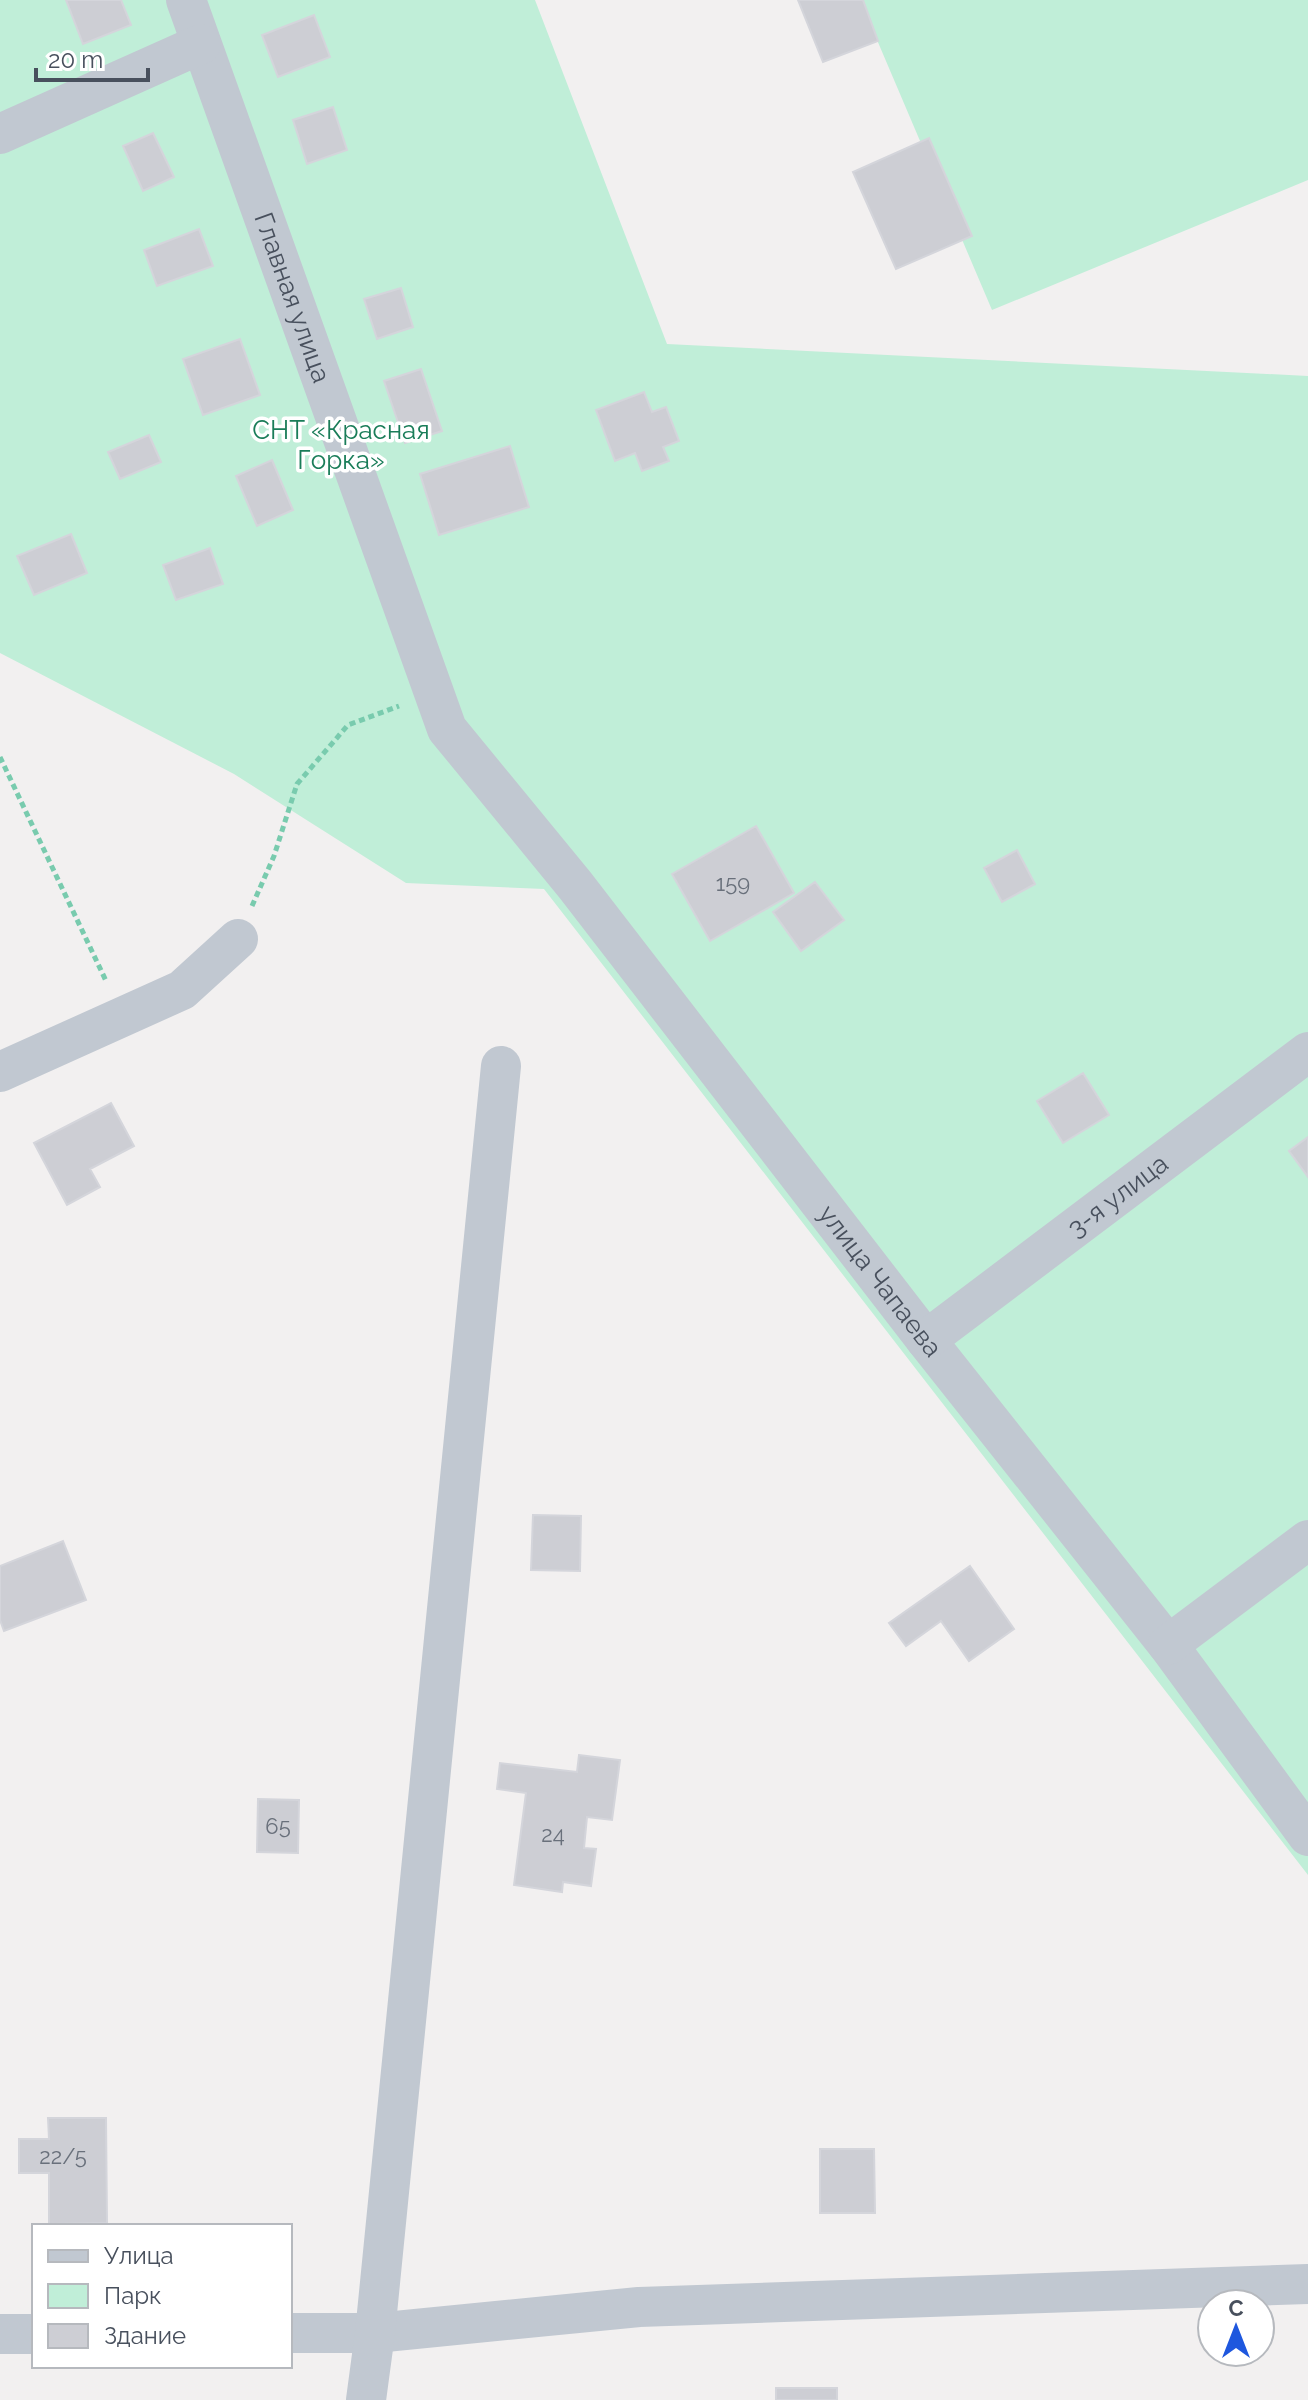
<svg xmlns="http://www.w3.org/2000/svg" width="1308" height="2400" font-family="Raleway,sans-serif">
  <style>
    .green { fill: #c0eed8 }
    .building { fill: #cdced4; stroke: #d4d5db; stroke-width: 2 }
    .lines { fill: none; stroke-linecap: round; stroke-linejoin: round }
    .path { stroke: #79cbae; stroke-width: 5; stroke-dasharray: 6 4; stroke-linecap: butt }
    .minor { stroke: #c1c8d1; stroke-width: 40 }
    .labels { text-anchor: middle; stroke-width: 7; stroke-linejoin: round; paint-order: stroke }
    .number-label { font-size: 22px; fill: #69707b }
    .street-label { font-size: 26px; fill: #48505d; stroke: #fff }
    .park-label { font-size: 26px; fill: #1a7d59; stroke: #fff }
  </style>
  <rect width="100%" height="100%" fill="#f2f0f0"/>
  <path class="green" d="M0,0h535l132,344 641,32v1499l-764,-986 -138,-6 -172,-109 -234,-121z
    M860,0h448v180l-316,130z"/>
  <path class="building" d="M66,0h55l10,25 -48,19z
    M798,0h65l15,41 -55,21z
    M314,15l16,42 -52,20 -16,-42z
    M333,107l14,43 -40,14 -14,-44z
    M153,133l21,44 -31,14 -20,-45z
    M929,138l43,98 -76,33 -43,-97z
    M199,229l14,37 -56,20 -13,-36z
    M401,288l12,39 -36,12 -13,-40z
    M240,339l20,56 -57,20 -20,-56z
    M421,369l21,62 -37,12 -21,-62z
    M644,392l8,20 14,-5 13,34 -16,6 6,14 -27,10 -7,-18 -20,8 -19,-51z
    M149,435l12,27 -41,17 -12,-27z
    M510,446l19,61 -90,28 -19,-61z
    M272,460l21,50 -36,16 -21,-50z
    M71,534l16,39 -53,22 -17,-39z
    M210,548l13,36 -47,16 -13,-35z
    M756,826l38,67 -84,48 -38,-67z
    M1017,850l18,34 -33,18 -18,-34z
    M815,882l29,38 -43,31 -28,-39z
    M1083,1073l26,42 -46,28 -26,-42z
    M111,1103l23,43 -44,23 10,18 -33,18 -33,-62z
    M1308,1137v40l-19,-26z
    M533,1515l48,1 -1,55 -49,-1z
    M63,1541l23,59 -82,31 -4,-11v-54z
    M970,1566l44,63 -45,32 -28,-40 -35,25 -17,-23z
    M579,1755l41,5 -8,60 -25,-3 -3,31 12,1 -5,37 -28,-4 -1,10 -48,-7 12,-92 -29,-4 3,-26 77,9z
    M258,1799l41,1 -1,53 -41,-1z
    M48,2118h58l1,105 -58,1v-51h-30v-34h30z
    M820,2149h54l1,64h-55z
    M776,2388h61v12h-61z"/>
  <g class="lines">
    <path class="path" d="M0,757l107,226
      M252,906l22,-50 23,-72 51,-59 51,-19"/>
    <g class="minor">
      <path id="s1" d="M186,0l261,729 128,156 351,455 242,305 140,191"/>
      <path d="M0,134l201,-90"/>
      <path d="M0,1072l182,-82 56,-51"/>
      <path id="s2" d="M926,1340l382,-288"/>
      <path d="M1168,1645l140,-105"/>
      <path d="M290,2333h85l264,-26 669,-23"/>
      <path d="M0,2334h34"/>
      <path d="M366,2400l9,-67 126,-1267"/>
    </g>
  </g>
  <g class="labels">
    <g class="number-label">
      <text x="733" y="891">159</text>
      <text x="278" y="1834">65</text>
      <text x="553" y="1842">24</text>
      <text x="63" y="2164">22/5</text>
    </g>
    <g class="street-label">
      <text dy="9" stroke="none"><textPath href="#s1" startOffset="316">Главная улица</textPath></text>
      <text dy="9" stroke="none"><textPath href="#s2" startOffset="240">3-я улица</textPath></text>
      <text dy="9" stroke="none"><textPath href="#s1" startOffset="1476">улица Чапаева</textPath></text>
    </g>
    <g class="park-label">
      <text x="341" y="439">СНТ «Красная<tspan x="341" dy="30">Горка»</tspan></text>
    </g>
  </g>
  <rect x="32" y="2224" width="260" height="144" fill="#ffffff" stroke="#b6b9be" stroke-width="2"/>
  <rect x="48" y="2250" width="40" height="12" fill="#c1c8d1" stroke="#b6b9be" stroke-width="2"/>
  <text x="104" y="2264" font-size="24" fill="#48505d">Улица</text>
  <rect x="48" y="2284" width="40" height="24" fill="#c0eed8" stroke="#b6b9be" stroke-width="2"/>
  <text x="104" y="2304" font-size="24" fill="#48505d">Парк</text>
  <rect x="48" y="2324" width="40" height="24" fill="#cdced4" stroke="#b6b9be" stroke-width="2"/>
  <text x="104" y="2344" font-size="24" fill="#48505d">Здание</text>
  <g transform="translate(1236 2328)"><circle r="38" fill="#ffffff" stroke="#b6b9be" stroke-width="2"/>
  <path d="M0-6L14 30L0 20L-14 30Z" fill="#1e57de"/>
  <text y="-12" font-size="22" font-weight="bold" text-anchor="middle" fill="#48505d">С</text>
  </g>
  <path d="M36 68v12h112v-12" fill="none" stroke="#48505d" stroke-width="4"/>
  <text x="48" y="68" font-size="24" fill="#48505d" stroke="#ffffff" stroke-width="6" paint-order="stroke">20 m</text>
</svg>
